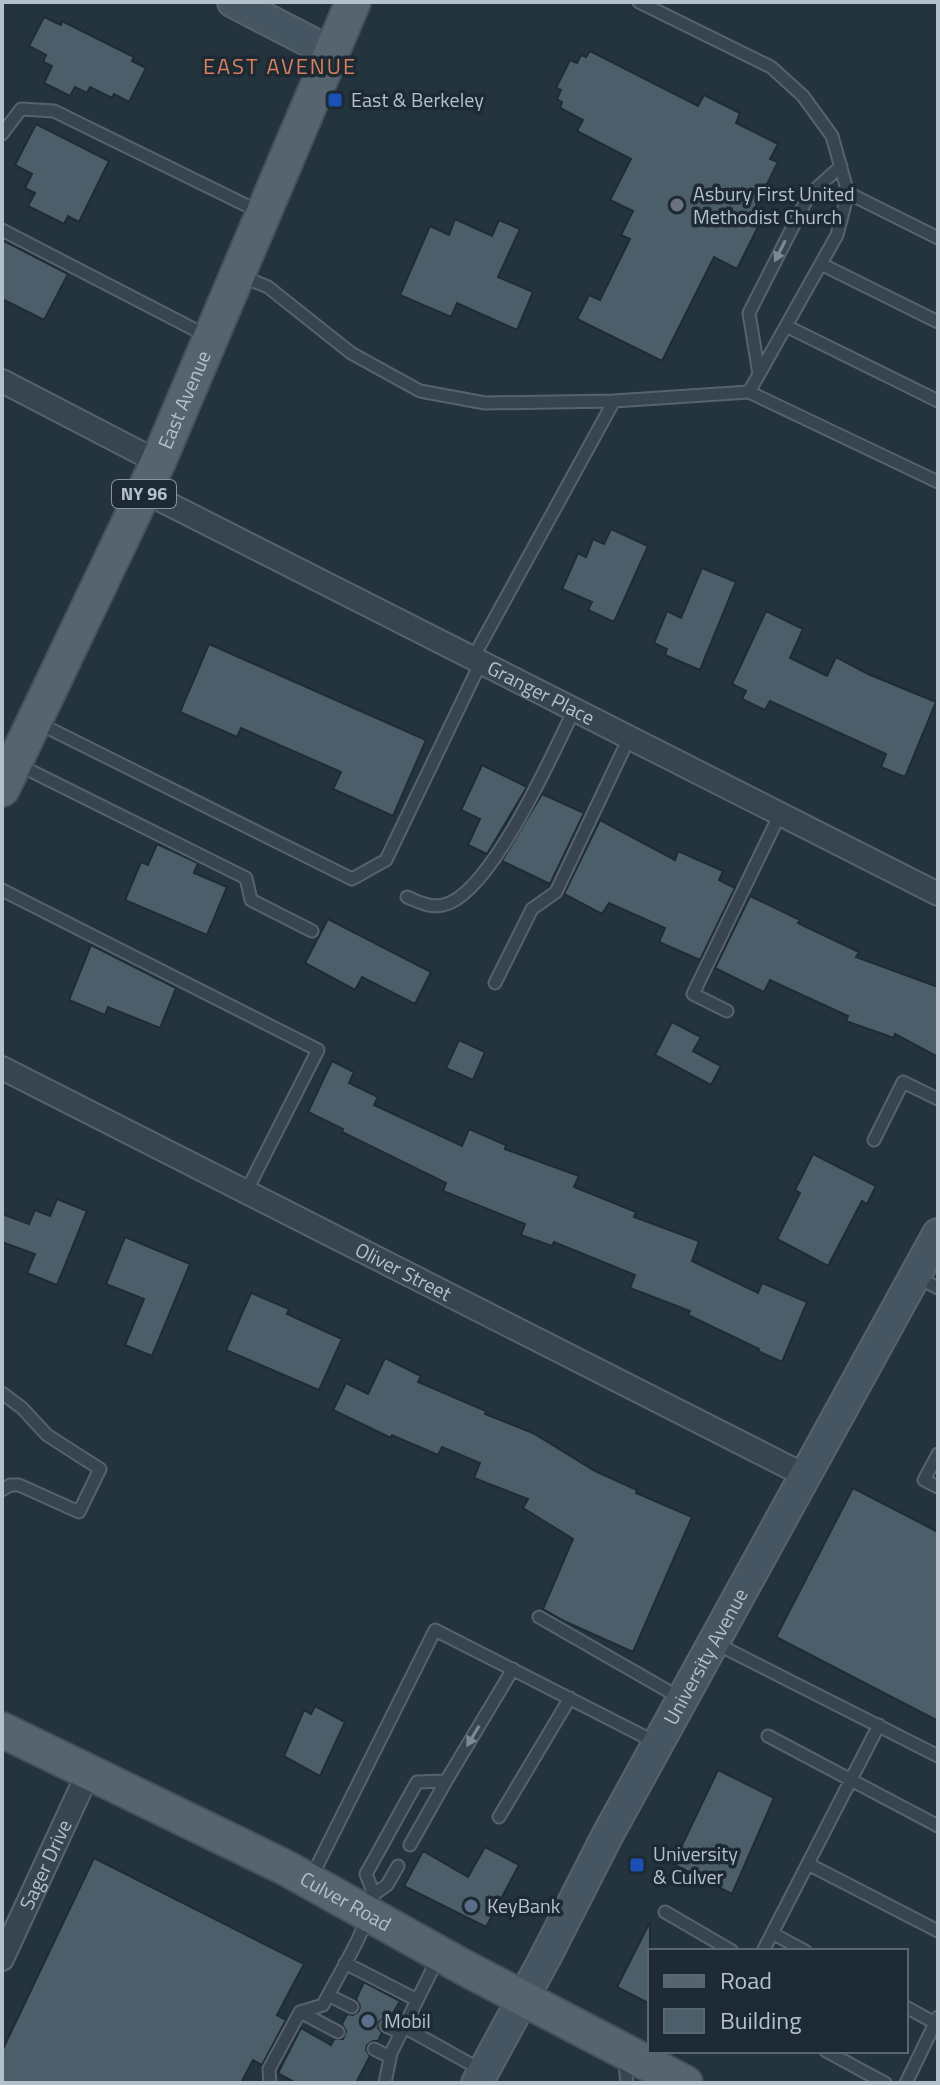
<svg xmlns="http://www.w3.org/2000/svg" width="940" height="2085" font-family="'Titillium Web',sans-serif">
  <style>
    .building { fill: #4c5e6a; stroke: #1f2c36; stroke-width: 2 }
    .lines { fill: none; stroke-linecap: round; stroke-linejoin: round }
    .lane-casing { stroke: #56636d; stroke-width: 15 }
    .street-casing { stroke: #56636d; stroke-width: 26 }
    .secondary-casing { stroke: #56636d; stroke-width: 34 }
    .primary-casing { stroke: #44515b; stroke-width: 38 }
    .lane { stroke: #38454f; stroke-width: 11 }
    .street { stroke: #38454f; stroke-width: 22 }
    .secondary { stroke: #455562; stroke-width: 30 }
    .primary { stroke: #55646f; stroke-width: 34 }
    .oneway { fill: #7c8993 }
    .transit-dot { fill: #1a4fb4; stroke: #1d2a34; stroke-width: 3 }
    .worship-dot { fill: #6b7280; stroke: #1d2a34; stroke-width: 3 }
    .service-dot { fill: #5c6f8a; stroke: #1d2a34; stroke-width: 3 }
    .labels { text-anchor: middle; stroke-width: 7; stroke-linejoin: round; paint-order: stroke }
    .shield { fill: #1d2a34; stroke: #87939d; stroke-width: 2 }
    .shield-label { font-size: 18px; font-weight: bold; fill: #b4c0ca }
    .poi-label { font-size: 20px; fill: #b4c0ca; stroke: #1d2a34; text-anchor: start }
    .street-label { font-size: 20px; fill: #b4c0ca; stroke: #1d2a34 }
    .neighbourhood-label { font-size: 22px; letter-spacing: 2px; fill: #d88060; stroke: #1d2a34 }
  </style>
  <rect width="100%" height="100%" fill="#23343f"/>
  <path class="building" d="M44,17l17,8 1,-4 72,36 -2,4 14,7 -17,34 -15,-8 -2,4 -22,-11 -3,6 -12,-6 -5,9 -26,-13 8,-17 -9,-4 3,-7 -17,-9z
    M590,51l108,55 6,-11 36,18 -4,10 42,21 -8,15 8,3 -26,52 10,5 -25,50 -23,-12 -52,104 -85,-42 12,-24 11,5 30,-61 -9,-4 12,-24 -23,-11 21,-41 -54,-28 6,-11 -23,-12 2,-6 -5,-3 4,-9 -5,-2 14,-28 7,3 4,-8 5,2z
    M36,124l73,37 -30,61 -11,-6 -4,8 -36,-18 7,-13 -10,-5 7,-14 -17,-9z
    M455,219l37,17 7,-16 21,9 -22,48 35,15 -16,38 -60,-27 -6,14 -51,-22 30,-69 19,9z
    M2,240l66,34 -24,46 -42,-21z
    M611,529l37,17 -34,76 -26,-12 4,-8 -30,-13 16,-36 8,4 7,-18 11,5z
    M702,568l34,14 -36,88 -35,-15 2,-6 -13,-6 13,-32 14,7z
    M766,611l37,18 -13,29 37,18 9,-19 32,17 68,28 -31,75 -24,-10 5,-13 -116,-53 -5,9 -23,-11 4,-8 -14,-7z
    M209,644l217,96 -33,76 -60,-27 8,-17 -100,-44 -4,9 -57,-25z
    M482,765l45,22 -40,67 -19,-9 12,-26 -19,-9z
    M542,794l42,19 -34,71 -48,-23z
    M600,820l75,40 3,-9 45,20 -4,9 16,8 -35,72 -41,-18 6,-14 -56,-25 -7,11 -38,-20z
    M157,844l41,19 -4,10 33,14 -20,48 -82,-35 16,-38 7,3z
    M750,896l50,24 -2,3 61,29 -3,5 82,30v70l-43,-23 -1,4 -48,-17 2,-5 -78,-36 -6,12 -49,-24z
    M328,919l103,53 -16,32 -53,-27 -7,13 -50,-27z
    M91,945l85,43 -16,40 -52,-21 -3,8 -36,-15z
    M672,1022l29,15 -8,14 28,15 -10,19 -56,-30z
    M459,1040l26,12 -12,28 -27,-12z
    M332,1061l22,11 -5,11 29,14 -4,8 88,41 7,-17 37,16 -1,4 74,27 -5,11 62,25 -2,5 65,24 -7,20 66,32 4,-10 45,19 -25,60 -24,-11 1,-2 -71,-34 2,-4 -60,-23 5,-13 -81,-33 -2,4 -31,-11 4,-11 -82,-33 3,-8 -104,-51 1,-3 -35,-17z
    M813,1154l63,32 -9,18 -5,-3 -34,65 -51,-27 23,-46 -5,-3z
    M57,1199l30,12 -30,74 -30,-12 8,-19 -33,-12v-28l27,10 6,-14 15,6z
    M125,1237l65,27 -38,92 -27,-11 19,-46 -38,-15z
    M251,1293l38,16 -2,5 55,25 -23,51 -93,-40z
    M385,1358l36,18 -3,6 68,29 -1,3 48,19 62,38 42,19 -1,3 56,24 -59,135 -67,-30 -23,-13 30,-70 -50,-31 5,-9 -54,-21 6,-15 -38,-16 -4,8 -46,-20 -1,3 -58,-28 13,-27 22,11z
    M853,1488l85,44v189l-162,-84z
    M315,1706l30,16 -25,54 -36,-20 20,-46 7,4z
    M718,1770l56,28 -42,96 -59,-30z
    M485,1847l34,18 -33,62 -82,-41 19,-35 45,26z
    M94,1858l210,106 -27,51 9,5 -24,45 -9,-5 -12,23h-239v-32z
    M650,1922v82l-33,-17z
    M364,1982l36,19 -10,17h-6l-5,4 -1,6 4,5 -4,8h-5l-6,4 -1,5 4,6 -14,27h-60l-18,-10 23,-45 30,17 3,-6h9l3,-8 -4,-7 5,-10 6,1 6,-4 1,-5 -4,-7z"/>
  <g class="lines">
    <g class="lane-casing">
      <path id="lane" d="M639,2l132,65 32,29 29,40 16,57 90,45
        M2,134l19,-25 33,2 206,101
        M2,230l205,106
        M821,264l117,58
        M239,275l29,12 83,66 69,38 65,12 129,-2
        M786,326l152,75
        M759,374l-10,-61 60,-118 32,-29
        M749,392l88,-157 11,-42
        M473,658l141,-257 135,-9 189,90
        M38,723l314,156 34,-19 95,-198
        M19,765l227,113 5,22 61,31
        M2,890l316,160 -72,142
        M407,897c12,5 23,11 36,8 47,-9 110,-152 131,-195
        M495,983l37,-74 24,-17 73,-154
        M727,1011l-34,-17 87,-180
        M874,1140l29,-58 35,17
        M917,1277l21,11
        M2,1393l20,15 25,27 53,34 -21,43 -60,-27h-9l-8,5
        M938,1454l-14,26 14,7
        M539,1617l143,82
        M715,1643l223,113
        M768,1736l170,90
        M499,1817l71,-119
        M410,1845l36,-64
        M808,1864l130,67
        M311,1878l124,-248 222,113
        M373,1895l14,-10 11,-19
        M665,1912l67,39
        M772,1933l33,18
        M763,1951l116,-226
        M345,1963l72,37
        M328,1995l24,12
        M906,2007l29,16
        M300,2012l38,20
        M386,2026l15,7
        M404,2027l79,44
        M374,2049l16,8
        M826,2051l59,32
        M624,2056l3,27
        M270,2083l-1,-14 31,-57 23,-7c14,-28 45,-76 49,-106 2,-8 -3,-17 -6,-25l51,-92 29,-1 67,-112
        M385,2083l6,-30 47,-95
        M906,2083l32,-66"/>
    </g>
    <g class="street-casing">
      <g id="street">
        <path d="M2,381l156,81"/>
        <path id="s1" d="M145,492l793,402"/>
        <path id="s2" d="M2,1068l804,408"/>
        <path id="s3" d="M2,1959l87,-188"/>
      </g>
    </g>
    <g class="secondary-casing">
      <g id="secondary">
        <path d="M233,2l99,51"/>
        <path id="s4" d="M477,2083l68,-125 62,-122 331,-602"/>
      </g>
    </g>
    <g class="primary-casing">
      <g id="primary">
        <path id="s5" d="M2,789l156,-327 195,-460"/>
        <path id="s6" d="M2,1730l284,138 179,100 220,115"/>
      </g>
    </g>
    <use href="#lane" class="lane"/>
    <use href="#street" class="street"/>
    <use href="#secondary" class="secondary"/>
    <use href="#primary" class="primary"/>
  </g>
  <defs><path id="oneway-solid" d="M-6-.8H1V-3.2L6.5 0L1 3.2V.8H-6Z" transform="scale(2)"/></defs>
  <g class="oneway">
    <use href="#oneway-solid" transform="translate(780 251) rotate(117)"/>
    <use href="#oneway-solid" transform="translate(473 1736) rotate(121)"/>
  </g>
  <g class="transit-dot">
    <rect x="327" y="92" width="16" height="16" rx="4"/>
    <rect x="629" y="1857" width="16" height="16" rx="4"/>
  </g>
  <circle class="worship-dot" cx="677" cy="205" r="8"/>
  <g class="service-dot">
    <circle cx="471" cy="1906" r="8"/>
    <circle cx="368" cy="2021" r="8"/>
  </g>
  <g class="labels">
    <rect class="shield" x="112" y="480" width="64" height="28" rx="6"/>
    <g class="shield-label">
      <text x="144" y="500">NY 96</text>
    </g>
    <g class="poi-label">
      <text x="351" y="107">East &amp; Berkeley</text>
      <text x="693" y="201">Asbury First United<tspan x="693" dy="23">Methodist Church</tspan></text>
      <text x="653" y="1861">University<tspan x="653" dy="23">&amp; Culver</tspan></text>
      <text x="487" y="1913">KeyBank</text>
      <text x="384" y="2028">Mobil</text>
    </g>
    <g class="street-label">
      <text dy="7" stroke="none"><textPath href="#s5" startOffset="430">East Avenue</textPath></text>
      <text dy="7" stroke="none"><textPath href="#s1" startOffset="444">Granger Place</textPath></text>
      <text dy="7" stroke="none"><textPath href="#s2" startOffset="450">Oliver Street</textPath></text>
      <text dy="7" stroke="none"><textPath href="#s4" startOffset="484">University Avenue</textPath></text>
      <text dy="7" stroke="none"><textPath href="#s3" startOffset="104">Sager Drive</textPath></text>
      <text dy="7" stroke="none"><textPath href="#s6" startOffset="384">Culver Road</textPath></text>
    </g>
    <g class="neighbourhood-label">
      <text x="280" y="74">EAST AVENUE</text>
    </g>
  </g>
  <rect width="940" height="2085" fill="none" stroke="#b4c0ca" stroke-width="8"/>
  <rect x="648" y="1949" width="260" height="104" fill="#1d2a34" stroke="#596670" stroke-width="2"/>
  <rect x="664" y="1975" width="40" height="12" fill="#55646f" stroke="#596670" stroke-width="2"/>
  <text x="720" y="1989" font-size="24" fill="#b4c0ca">Road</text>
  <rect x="664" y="2009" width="40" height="24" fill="#4c5e6a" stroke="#596670" stroke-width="2"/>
  <text x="720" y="2029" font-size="24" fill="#b4c0ca">Building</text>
</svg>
